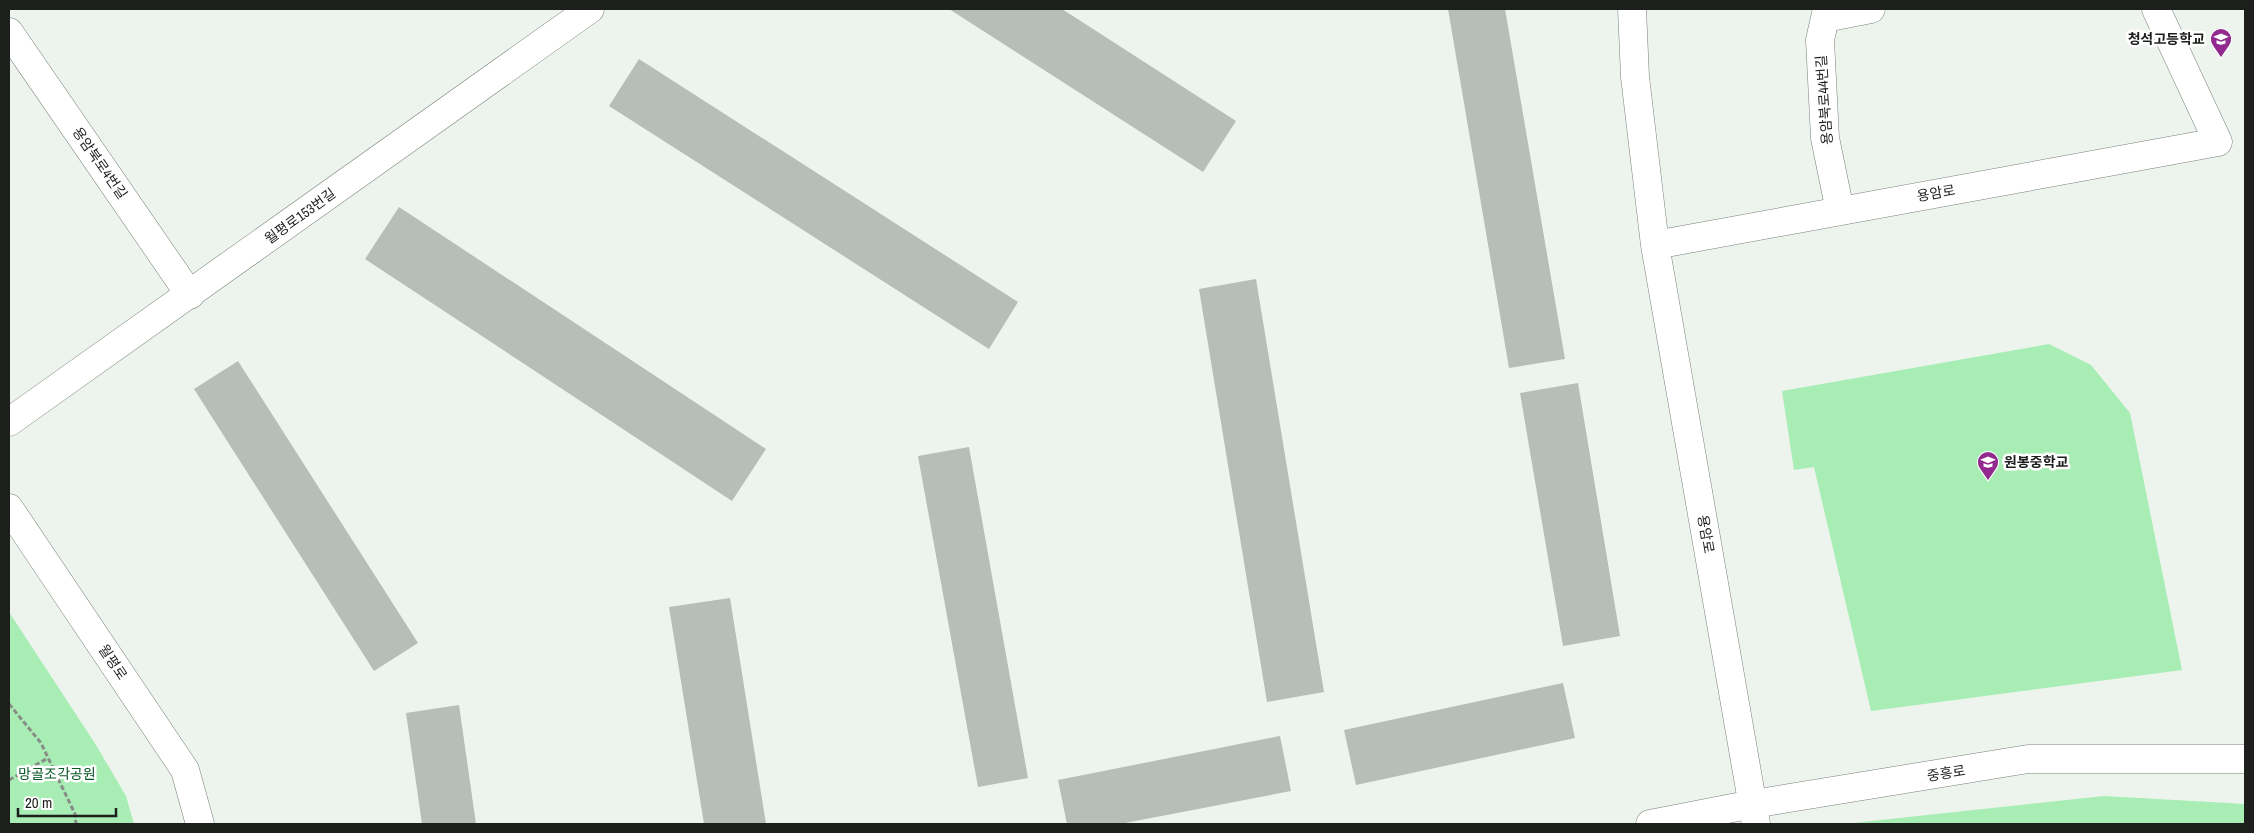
<svg xmlns="http://www.w3.org/2000/svg" width="2254" height="833" font-family="'Archivo Narrow','Noto Sans KR',sans-serif">
  <style>
    .green { fill: #a8edb4 }
    .building { fill: #b6beb7 }
    .lines { fill: none; stroke-linecap: round; stroke-linejoin: round }
    .minor-casing { stroke: #7a817b; stroke-width: 29 }
    .tertiary-casing { stroke: #7a817b; stroke-width: 29 }
    .path { stroke: #888d88; stroke-width: 3; stroke-dasharray: 5 2.5; stroke-linecap: butt }
    .minor { stroke: #fff; stroke-width: 28 }
    .tertiary { stroke: #fff; stroke-width: 28 }
    .labels { text-anchor: middle; stroke-width: 5; stroke-linejoin: round; paint-order: stroke }
    .poi-label { font-size: 14px; font-weight: bold; fill: #1c1f1c; stroke: #fff; text-anchor: end }
    .street-label { font-size: 14px; fill: #1c1f1c; stroke: #fff }
    .park-label { font-size: 14px; fill: #075724; stroke: #fff }
  </style>
  <rect width="100%" height="100%" fill="#ecf4ed"/>
  <path class="green" d="M2049,344l42,21 39,48 52,257 -311,41 -57,-244 -20,3 -12,-79z
    M9,612l87,133 30,51 8,28h-125z
    M2104,796l141,8v20h-401z"/>
  <path class="building" d="M949,9h113l174,112 -33,51z
    M1448,9h57l60,350 -56,9z
    M639,59l379,243 -29,47 -380,-243z
    M399,207l367,242 -34,52 -367,-242z
    M1256,279l68,413 -57,10 -68,-413z
    M238,361l180,282 -44,28 -180,-282z
    M1578,383l42,253 -57,10 -43,-253z
    M969,447l59,331 -50,9 -60,-331z
    M730,598l36,226h-62l-35,-217z
    M1563,683l12,55 -219,47 -12,-55z
    M459,705l17,119h-54l-16,-111z
    M1280,736l11,55 -171,33h-53l-9,-44z"/>
  <g class="lines">
    <g class="minor-casing">
      <path id="minor" d="M1632,9l3,68 20,168 101,579
        M1827,9l-7,31 5,98 15,73
        M1825,18l46,-9
        M9,32l181,263
        M1655,245l563,-103 -62,-133
        M9,422l581,-413"/>
    </g>
    <g class="tertiary-casing">
      <path id="tertiary" d="M9,508l176,262 15,54
        M1650,824l103,-20 275,-45h217"/>
    </g>
    <path class="path" d="M9,704l32,39 34,71 1,10
      M9,780l39,-22"/>
    <use href="#minor" class="minor"/>
    <use href="#tertiary" class="tertiary"/>
  </g>
  <defs>
    <g id="school-pin" transform="scale(1.125)"><path d="M0 17L-7.5 6A9.5 9.5 0 1 1 7.5 6Z" fill="#91298e" stroke="#fff"/><path d="M0-5L7-2L0 1L-7-2ZM-4 1L0 2.5L4 1V4Q0 6-4 4Z" fill="#fff"/></g>
  </defs>
  <g fill-rule="evenodd">
    <use href="#school-pin" x="2221" y="39"/>
    <use href="#school-pin" x="1988" y="462"/>
  </g>
  <g class="labels">
    <g class="poi-label">
      <text x="2205" y="44">청석고등학교</text>
      <text x="2004" y="467" text-anchor="start">원봉중학교</text>
    </g>
    <g class="street-label">
      <text transform="translate(1824 100) rotate(-94)" y="5">용암북로44번길</text>
      <text transform="translate(100 163) rotate(55)" y="5">용암북로4번길</text>
      <text transform="translate(1936 193) rotate(-10)" y="5">용암로</text>
      <text transform="translate(300 216) rotate(-36)" y="5">월평로153번길</text>
      <text transform="translate(1706 534) rotate(80)" y="5">용암로</text>
      <text transform="translate(113 662) rotate(56)" y="5">월평로</text>
      <text transform="translate(1946 773) rotate(-9)" y="5">중흥로</text>
    </g>
    <g class="park-label">
      <text x="57" y="779">망골조각공원</text>
    </g>
  </g>
  <rect width="2254" height="833" fill="none" stroke="#1c1f1c" stroke-width="20"/>
  <path d="M18 808v8h98v-8" fill="none" stroke="#1c1f1c" stroke-width="2.5"/>
  <text x="25" y="808" font-size="15" fill="#1c1f1c" stroke="#ffffff" stroke-width="4" paint-order="stroke">20 m</text>
</svg>
